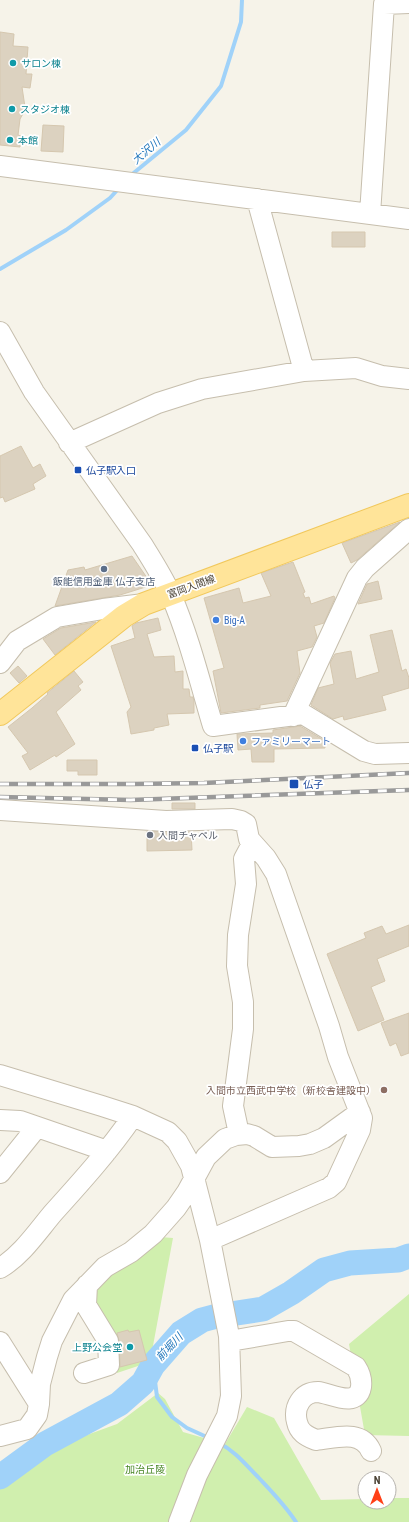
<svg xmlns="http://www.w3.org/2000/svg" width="409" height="1522" font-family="'Roboto Condensed','Noto Sans JP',sans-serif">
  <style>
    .green { fill: #d0efae }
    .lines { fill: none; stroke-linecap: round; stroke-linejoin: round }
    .stream { stroke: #a0d2f9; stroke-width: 4 }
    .river { stroke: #a0d2f9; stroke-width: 25 }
    .building { fill: #dcd2c0; stroke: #d5c7af }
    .minor-casing { stroke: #c6bead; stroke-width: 22 }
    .major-casing { stroke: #f1c85c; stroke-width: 24 }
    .minor { stroke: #fff; stroke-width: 20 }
    .major { stroke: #ffe499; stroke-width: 22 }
    .rail-casing { stroke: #999; stroke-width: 4.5 }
    .rail { stroke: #fff; stroke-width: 3; stroke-dasharray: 9; stroke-linecap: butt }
    .culture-dot { fill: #0f9aa8; stroke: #fff; stroke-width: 1.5 }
    .transit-dot { fill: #1a4fb4; stroke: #fff; stroke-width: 1.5 }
    .service-dot { fill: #5c6f8a; stroke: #fff; stroke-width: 1.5 }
    .shop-dot { fill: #3f7fe0; stroke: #fff; stroke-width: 1.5 }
    .worship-dot { fill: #6b7280; stroke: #fff; stroke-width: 1.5 }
    .education-dot { fill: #8d6e63; stroke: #fff; stroke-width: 1.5 }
    .labels { text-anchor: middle; stroke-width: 3.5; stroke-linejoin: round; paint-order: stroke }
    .culture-label { font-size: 10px; fill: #0d838f; stroke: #fff; text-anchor: start }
    .transit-label { font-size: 10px; fill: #164399; stroke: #fff; text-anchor: start }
    .service-label { font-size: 10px; fill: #4e5e75; stroke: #fff }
    .street-label { font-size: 10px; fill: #4b4336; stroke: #fff }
    .shop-label { font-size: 10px; fill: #366cbe; stroke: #fff; text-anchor: start }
    .worship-label { font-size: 10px; fill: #5b616d; stroke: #fff; text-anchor: start }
    .education-label { font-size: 10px; fill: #785e54; stroke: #fff; text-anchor: end }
    .park-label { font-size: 10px; fill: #458522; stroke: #fff }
    .water-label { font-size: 11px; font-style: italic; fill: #2177bc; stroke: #fff }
  </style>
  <rect width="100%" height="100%" fill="#f6f3e9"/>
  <path class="green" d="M160,1237l13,1 -23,124 -33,11 -7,-37 -21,-41 25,-26z
    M409,1294v142l-44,-1 -16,-91z
    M158,1393l7,6 18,33 42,12 22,-37 27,11 47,82 44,-1v3h24v-4h20v24h-409v-34l32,-33 85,-31z"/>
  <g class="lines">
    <path class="stream" d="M130,176l56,-46 35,-44 20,-64 1,-22
      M0,269l66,-39 44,-32 10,-11
      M153,1365l4,32 15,20 15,11 22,10
      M219,1443c16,8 27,22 39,34 14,15 27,28 38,45"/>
    <path class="river" d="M0,1477l45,-33 74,-40 24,-21 10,-18 28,-32 21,-13 15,-4 46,-7 28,-16 33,-23 26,-7 48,-3 11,-4"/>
  </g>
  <path class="building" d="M0,32l14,2 -1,12 15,1 -2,27h6l-2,14 -8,-1 3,20 -1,5 -4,7 -2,16 3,1 -1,11 -20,-2z
    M43,125l21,1 -1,26 -22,-1z
    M332,232h33v15h-33z
    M21,446l12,22 7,-4 6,12 -13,8 2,5 -30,13 -2,-5 -3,1v-42z
    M400,522l-43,38 -6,3 -9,-20z
    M132,556l20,29 -32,10 -65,11 13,-36 16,-3 1,3z
    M293,562l12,30 -2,1 2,5 4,-1 2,7 23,-8 1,2 -11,25 -10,3 3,11 -5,10 -15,4 3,22 -13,28 -27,4v3l-39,5 -8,-42 11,-3 -20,-70 35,-10 4,15 28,-7 -10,-23z
    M378,581l4,18 -24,5 9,-20z
    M158,618l3,12 -14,4 7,23 20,-1 1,16 8,-1v18h6l1,8h3l1,4v12l-27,1 2,11 -15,3v2l-23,4 -4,-22 4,-5 -20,-61 24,-8 -3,-12 4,-3z
    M96,622l-41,33 -12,-16 18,-11z
    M392,630l10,41 4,-2 3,9v10l-27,8 4,14 -42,10 -1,-4 -10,3 -22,-14 7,-17 16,-4 -4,-21 5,-9 16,-3 5,28 23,-7 -9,-37z
    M18,666l9,10 -8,7 -9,-10z
    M74,671l9,11 -5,4 3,4 -25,22 19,32 -19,13 -1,-2 -25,15 -8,-14 6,-3 -20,-26 24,-19 16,-14 -1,-1z
    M300,726l25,15v7l-51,1v13h-22l-1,-13 -13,1 -1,-16 36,-1v-3z
    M67,760h30v15h-19v-4h-11z
    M172,803h23v6h-23z
    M147,831l44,1 1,18 -45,1z
    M409,925v21l-32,13 8,22 -14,6 13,33 -26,11 -31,-77 39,-16 -2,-5 18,-7 4,8z
    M409,1013v40l-8,3 -5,-13 -6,3 -9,-23z
    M128,1330l1,2 10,-2 8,30 -27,7 -1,-26 -2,-8z"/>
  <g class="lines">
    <g class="minor-casing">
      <path id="minor" d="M0,166l409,53
        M257,199l47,172
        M370,214l14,-210 25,-1
        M0,332l34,60 108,152c10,16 21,33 29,51 18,42 29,87 42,131l90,-12 61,37 11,3 34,-1
        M69,443l89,-40 44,-14 102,-18 52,-3 26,8 27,3
        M0,663l17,-22 40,-24 46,-8 41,-5
        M293,716l64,-138 8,-10 44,-39
        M0,810l166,11 66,-2 9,2 5,3 3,15 17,19 10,16 53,152 9,31 24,61 -2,12 -24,52 -7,6 -119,52
        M0,1075l102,31 31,10 35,16 9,9 14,25 19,74 19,96 2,60 -4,20 -30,59 -18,47
        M0,1120l20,1 87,30
        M239,1134l-6,-28 10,-77v-27l-6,-36 1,-31 8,-51 -2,-25 8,-15
        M0,1173l37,-46
        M0,1268c21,-12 37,-36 53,-55 28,-31 56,-62 80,-97
        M230,1341l58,-10h6l62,36c4,6 6,12 5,20 -4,22 -31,6 -43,5 -16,0 -25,15 -21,30 2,10 9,14 19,18 20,-2 45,-11 55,11
        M0,1342l39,62
        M84,1373l25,-8 -1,-24 -22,-36 1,-20
        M0,1436l27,-7 10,-14 2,-11 1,-20 7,-27 5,-16 21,-41 32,-33 26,-15 22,-18 23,-26 11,-16 19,-35 19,-18 11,-4 11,-1 7,2 18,11 27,-1 11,-2 14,-6 36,-26"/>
    </g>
    <g class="major-casing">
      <path id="major" d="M0,714l124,-98 20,-12 265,-99"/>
    </g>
    <use href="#minor" class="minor"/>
    <use href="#major" class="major"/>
    <g class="rail-casing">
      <path id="rail" d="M0,784h133l71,-1 205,-10
        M0,797l131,3 278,-10"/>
    </g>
    <use href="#rail" class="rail"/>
  </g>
  <g class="culture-dot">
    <circle cx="13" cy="63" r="4"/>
    <circle cx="12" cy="109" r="4"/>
    <circle cx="10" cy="140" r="4"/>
    <circle cx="130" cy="1347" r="4"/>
  </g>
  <g class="transit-dot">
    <rect x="74" y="466" width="8" height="8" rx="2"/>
    <rect x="191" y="744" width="8" height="8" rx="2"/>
    <rect x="289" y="779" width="10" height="10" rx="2"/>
  </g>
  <circle class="service-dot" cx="104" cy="569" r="4"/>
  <g class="shop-dot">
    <circle cx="216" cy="620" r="4"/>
    <circle cx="243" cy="741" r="4"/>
  </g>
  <circle class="worship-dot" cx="150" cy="835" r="4"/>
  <circle class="education-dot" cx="384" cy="1090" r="4"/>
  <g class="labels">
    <g class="culture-label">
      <text x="21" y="67">サロン棟</text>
      <text x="20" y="113">スタジオ棟</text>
      <text x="18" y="144">本館</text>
      <text x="122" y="1351" text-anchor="end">上野公会堂</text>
    </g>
    <g class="transit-label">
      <text x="86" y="474">仏子駅入口</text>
      <text x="203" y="752">仏子駅</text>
      <text x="303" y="788">仏子</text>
    </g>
    <g class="service-label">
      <text x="104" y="585">飯能信用金庫 仏子支店</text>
    </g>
    <g class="street-label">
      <text transform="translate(191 586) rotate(-20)" y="4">富岡入間線</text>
    </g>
    <g class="shop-label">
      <text x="224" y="624">Big-A</text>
      <text x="251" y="745">ファミリーマート</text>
    </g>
    <g class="worship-label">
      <text x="158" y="839">入間チャペル</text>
    </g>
    <g class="education-label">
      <text x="376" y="1094">入間市立西武中学校（新校舎建設中）</text>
    </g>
    <g class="park-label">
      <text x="145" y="1473">加治丘陵</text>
    </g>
    <g class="water-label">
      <text transform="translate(146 151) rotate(-40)" y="4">大沢川</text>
      <text transform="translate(169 1347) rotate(-47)" y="4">前堀川</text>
    </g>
  </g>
  <g transform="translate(377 1490)"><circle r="19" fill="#ffffff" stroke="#b7b4af"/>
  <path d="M0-3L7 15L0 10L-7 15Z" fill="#ff4017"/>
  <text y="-6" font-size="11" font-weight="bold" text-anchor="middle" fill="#4b4336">N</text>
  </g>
</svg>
